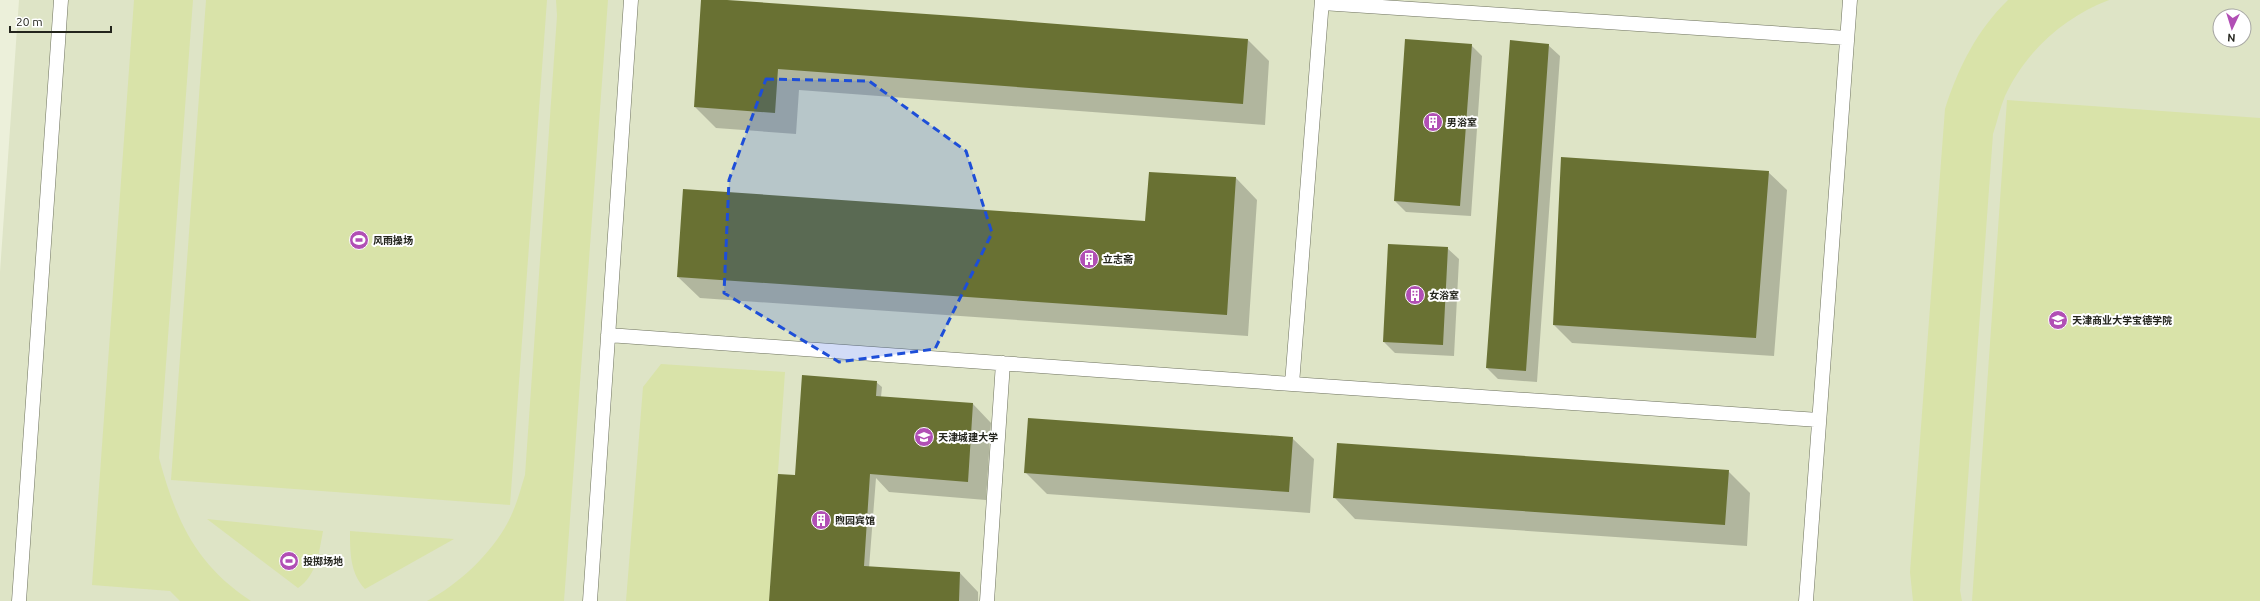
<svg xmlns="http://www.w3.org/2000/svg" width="2260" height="601" font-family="Ubuntu,'Noto Sans SC',sans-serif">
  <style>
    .built { fill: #dee4c6; fill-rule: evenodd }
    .garden { fill: #d9e3a9 }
    .shadow { fill: #0003 }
    .building { fill: #697133 }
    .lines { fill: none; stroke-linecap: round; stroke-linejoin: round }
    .service-casing { stroke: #6d715d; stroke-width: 15 }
    .service { stroke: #fff; stroke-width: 14 }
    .marked { fill: #1d4ed8; fill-opacity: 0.2; stroke: #1d4ed8; stroke-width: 3; stroke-dasharray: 8 5; stroke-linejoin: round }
    .labels { text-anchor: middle; stroke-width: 4; stroke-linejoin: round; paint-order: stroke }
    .poi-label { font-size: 10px; font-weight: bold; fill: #23241c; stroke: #fff; text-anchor: start }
  </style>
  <rect width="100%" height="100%" fill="#ecf0da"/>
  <path class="built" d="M19,0h2241v601h-2260v-329zM2220,16h24v24h-24z"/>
  <path class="garden" d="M134,0h59l-34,458c17,62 36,106 92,143h-71l-10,-10 -78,-6z
    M206,0h341l-37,505 -339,-25z
    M556,0h52l-44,601h-137c32,-17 64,-47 81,-79 8,-15 12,-31 17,-47l32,-459z
    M2008,0h101c-45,17 -83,51 -104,96 -5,12 -8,26 -12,38l-33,456 2,11h-49l-3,-29 35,-463c13,-41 32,-79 63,-109z
    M2007,100l253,18v483h-288z
    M661,364l124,8 -16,229h-143l17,-214z
    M207,519l116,12c-4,21 -6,44 -25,57z
    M350,531l104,8 -89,50c-15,-16 -15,-37 -15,-58z"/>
  <path class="shadow" d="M702,0l546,40 21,21 -4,64 -466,-35 -3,44 -80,-6 -21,-21z
    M1471,45l11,11 -11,160 -65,-4 -11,-11z
    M1548,45l12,11 -23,326 -39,-3 -11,-11z
    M1768,172l19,18 -13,166 -202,-13 -18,-18z
    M1236,178l21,22 -9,136 -548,-38 -22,-21 468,-55z
    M1447,248l12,11 -5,97 -59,-3 -11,-11z
    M876,382l6,5 -1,10 92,7 18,19 -5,77 -97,-8 -13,-14 -7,90 91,5 18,19v9h-208l26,-125z
    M1292,438l22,21 -4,54 -263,-19 -22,-22z
    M1728,471l22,22 -3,53 -392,-27 -21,-22z"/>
  <path class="building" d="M701,0h26l242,17 279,22 -5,65 -465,-35 -3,44 -81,-6z
    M1405,39l67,5 -12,162 -66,-5z
    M1510,40l39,4 -23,327 -40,-3z
    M1561,157l208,14 -13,167 -203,-13z
    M1149,172l87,5 -9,138 -550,-38 6,-88 462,32z
    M1388,244l60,3 -5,98 -60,-3z
    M802,375l75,6 -1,15 97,7 -5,79 -98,-8 -6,92 96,6 -1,29h-190l9,-127 17,1z
    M1028,418l265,19 -4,55 -265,-19z
    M1337,443l392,27 -4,55 -392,-27z"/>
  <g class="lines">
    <g class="service-casing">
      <path id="service" d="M1322,3l525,35
        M608,335l684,49 30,-384
        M1292,384l527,36
        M19,601l42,-601
        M590,601l41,-601
        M987,601l16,-238
        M1806,601l44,-601"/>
    </g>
    <use href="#service" class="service"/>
  </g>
  <path class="marked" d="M766,79l103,2 97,70 26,82 -57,116 -96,13 -115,-69 5,-113z"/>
  <defs>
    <g id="building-disc" transform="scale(1)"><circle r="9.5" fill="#b14fb5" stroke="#fff"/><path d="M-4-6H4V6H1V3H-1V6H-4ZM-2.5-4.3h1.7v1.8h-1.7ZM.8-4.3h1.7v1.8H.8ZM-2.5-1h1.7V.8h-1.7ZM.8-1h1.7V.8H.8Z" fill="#fff"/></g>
    <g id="stadium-disc" transform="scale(1)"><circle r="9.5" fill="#b14fb5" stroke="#fff"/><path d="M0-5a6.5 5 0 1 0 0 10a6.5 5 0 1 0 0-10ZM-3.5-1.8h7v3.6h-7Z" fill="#fff"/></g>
    <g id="university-disc" transform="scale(1)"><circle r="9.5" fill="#b14fb5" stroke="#fff"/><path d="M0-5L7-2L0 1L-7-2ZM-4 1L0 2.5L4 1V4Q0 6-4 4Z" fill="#fff"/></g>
  </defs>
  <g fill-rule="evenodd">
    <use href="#building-disc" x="1433" y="122"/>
    <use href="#stadium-disc" x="359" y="240"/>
    <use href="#building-disc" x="1089" y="259"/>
    <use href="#building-disc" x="1415" y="295"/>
    <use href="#university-disc" x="2058" y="320"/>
    <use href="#university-disc" x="924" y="437"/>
    <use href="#building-disc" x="821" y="520"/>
    <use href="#stadium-disc" x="289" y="561"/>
  </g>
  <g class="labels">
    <g class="poi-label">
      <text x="1447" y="126">男浴室</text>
      <text x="373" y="244">风雨操场</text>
      <text x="1103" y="263">立志斋</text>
      <text x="1429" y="299">女浴室</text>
      <text x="2072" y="324">天津商业大学宝德学院</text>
      <text x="938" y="441">天津城建大学</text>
      <text x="835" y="524">煦园宾馆</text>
      <text x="303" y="565">投掷场地</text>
    </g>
  </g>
  <g transform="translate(2232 28) rotate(184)"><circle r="19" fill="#ffffff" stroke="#a7a7a4"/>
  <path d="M0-3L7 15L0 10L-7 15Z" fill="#b14fb5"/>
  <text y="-6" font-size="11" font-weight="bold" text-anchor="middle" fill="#23241c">N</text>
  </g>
  <path d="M10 26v6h101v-6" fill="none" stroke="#23241c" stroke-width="2"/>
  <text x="16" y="26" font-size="12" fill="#23241c" stroke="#ffffff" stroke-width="3" paint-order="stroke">20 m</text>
</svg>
